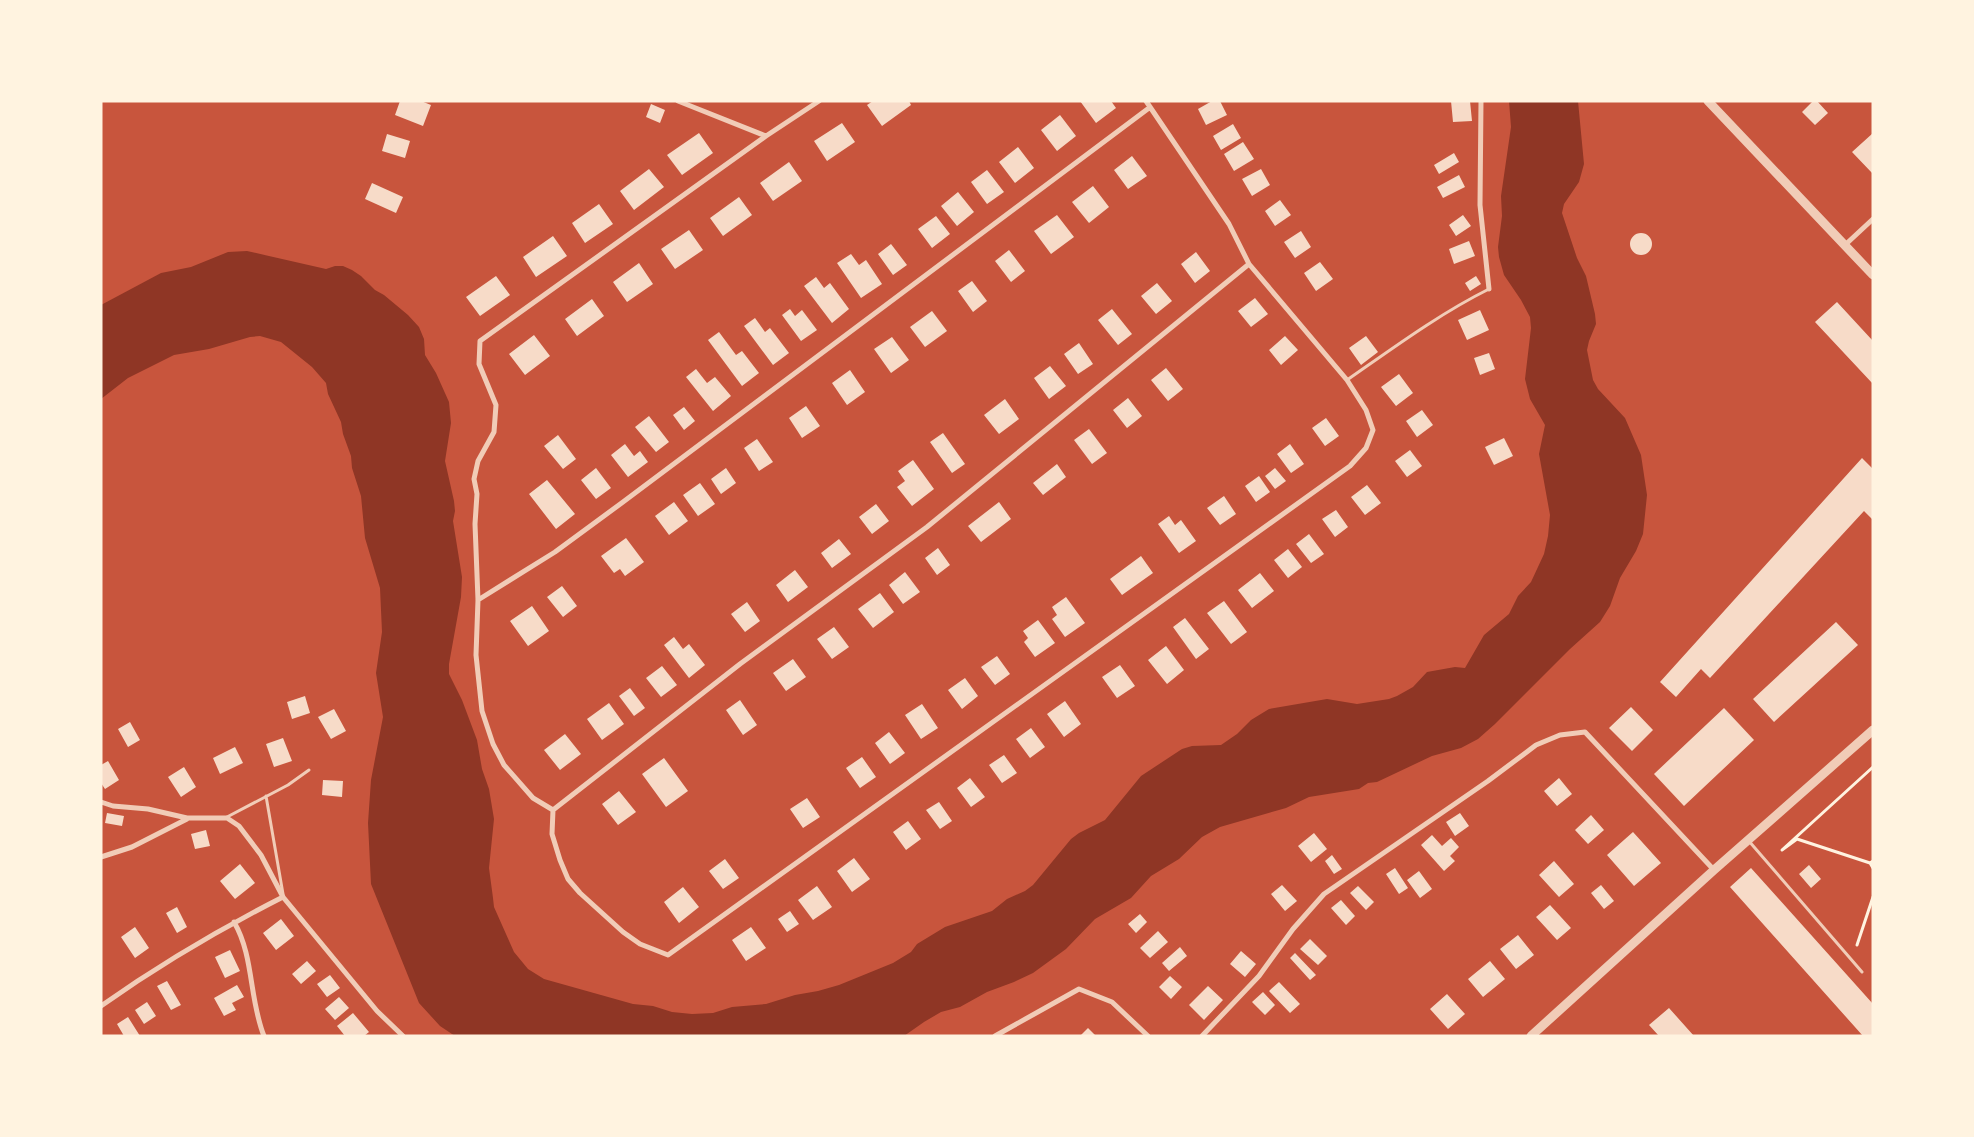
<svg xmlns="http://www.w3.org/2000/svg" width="1974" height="1137" font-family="Ubuntu,sans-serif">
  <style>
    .water { fill: #8f3625 }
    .building { fill: #f7dbc8 }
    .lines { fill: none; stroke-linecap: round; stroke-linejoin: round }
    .path { stroke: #fff3e0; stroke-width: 3 }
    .service { stroke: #f1ccb7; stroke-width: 3 }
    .minor { stroke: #f1ccb7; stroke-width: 5 }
    .tertiary { stroke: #f1ccb7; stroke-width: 9 }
  </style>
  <rect width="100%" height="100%" fill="#c8553d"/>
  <path class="water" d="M1509,101h69l6,63 -5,18 -15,22 -2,9 15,45 9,18 9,38 1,10 -7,17 -2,9 6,30 5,9 27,29 16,37 6,40 -4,39 -7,17 -16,27 -10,28 -10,16 -30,27 -75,75 -17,15 -17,9 -29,8 -55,26 -9,1 -9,6 -50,8 -23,11 -66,19 -18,10 -23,22 -28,17 -20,22 -36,21 -29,30 -33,24 -19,9 -27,10 -27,15 -19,5 -17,10 -20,14h-449l-15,-10 -21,-23 -48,-119 -3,-61 3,-43 12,-63 -7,-44 6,-41 -2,-44 -15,-50 -4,-42 -9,-28 -1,-12 -8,-22 -2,-12 -13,-28 -2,-11 -14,-16 -31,-25 -21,-6 -10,1 -41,12 -35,6 -46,23 -27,21v-94l60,-32 30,-6 37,-15 19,-1 79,18 9,-3h8l9,4 9,6 14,14 9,5 24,20 11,12 5,12 1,16 11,18 13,29 2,21 -6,38 9,40 1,10 -2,10 9,56 -1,20 -12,67v10l13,26 15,40 5,29 7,20 5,30 -5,49 4,30 1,9 20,45 14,17 16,10 89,25 20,2 19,6 20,2 21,-1 19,-6 34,-3 29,-9 23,-4 21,-6 54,-22 18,-11 6,-8 28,-17 47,-16 15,-12 18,-8 8,-6 38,-46 8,-6 26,-13 36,-44 41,-27 10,-3 29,-1 16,-11 14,-14 18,-11 58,-10 30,5 32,-5 8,-3 16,-9 14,-15 28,-5 10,1 19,-33 25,-21 9,-18 13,-14 13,-28 4,-18 2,-21 -11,-61 6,-29 -15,-26 -5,-20 6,-51 -1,-11 -9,-17 -17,-25 -5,-18 -1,-10 4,-31 -1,-20 10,-69z"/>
  <path class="building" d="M400,101h21l10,4 -8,21 -28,-11z
    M873,101h36l2,4 -29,21 -15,-21z
    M1080,101h31l5,7 -20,15z
    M1212,101h8l7,14 -21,10 -8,-16z
    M1451,101h19l2,20 -19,1z
    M1813,101h4l11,12 -13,12 -13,-13z
    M651,104l14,6 -5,13 -14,-6z
    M1060,115l16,21 -19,15 -16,-21z
    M842,123l13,19 -28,19 -13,-20z
    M1233,124l8,14 -20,12 -8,-14z
    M699,133l14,20 -31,22 -15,-20z
    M1873,133v41l-21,-22z
    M387,134l23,7 -5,17 -23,-7z
    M1243,142l11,17 -20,12 -10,-17z
    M1018,147l16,21 -19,15 -16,-21z
    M1454,153l5,9 -20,12 -5,-9z
    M1132,156l15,20 -19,13 -14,-19z
    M789,162l13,19 -29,20 -13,-18z
    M649,169l15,18 -30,23 -14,-19z
    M1261,169l9,16 -18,11 -10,-17z
    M987,170l17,22 -17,12 -16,-22z
    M1459,175l6,12 -22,11 -6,-11z
    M372,183l31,14 -7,16 -31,-14z
    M1093,186l16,21 -20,16 -17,-21z
    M958,192l16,20 -17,14 -16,-20z
    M739,197l13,18 -29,21 -13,-18z
    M1280,200l11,15 -16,11 -10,-15z
    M599,204l14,20 -28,19 -13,-20z
    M1057,215l17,22 -23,17 -17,-23z
    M1463,215l8,11 -15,10 -7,-11z
    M936,216l14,18 -18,14 -14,-19z
    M689,230l14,20 -28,19 -14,-20z
    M1301,231l10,16 -16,11 -11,-16z
    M1630 244a11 11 0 1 1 22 0a11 11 0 1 1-22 0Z
    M553,236l14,20 -31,21 -13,-20z
    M1469,241l6,15 -21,8 -5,-15z
    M891,244l16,21 -14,10 -15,-21z
    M1009,250l16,21 -14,11 -16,-21z
    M1196,252l14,19 -15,12 -14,-19z
    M851,254l8,11 7,-5 16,24 -21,14 -24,-35z
    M1320,262l13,17 -17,12 -12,-18z
    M639,263l14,21 -26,18 -14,-20z
    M496,276l14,19 -30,21 -14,-19z
    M1476,276l5,8 -11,7 -5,-8z
    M816,277l8,11 6,-5 19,26 -17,14 -28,-37z
    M972,281l15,20 -14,11 -15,-21z
    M1157,283l15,18 -16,13 -15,-18z
    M1255,298l13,16 -17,13 -13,-16z
    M592,299l12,17 -27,20 -12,-17z
    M1837,302l36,39v43l-58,-62z
    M790,309l5,7 7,-6 15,20 -16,11 -19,-26z
    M1112,309l20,25 -14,11 -20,-25z
    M1480,310l9,20 -22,10 -9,-20z
    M932,311l15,20 -22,16 -15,-20z
    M755,318l10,14 5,-4 19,25 -16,12 -29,-39z
    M719,332l17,23 6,-4 17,22 -17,13 -34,-46z
    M534,335l16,21 -25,19 -16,-21z
    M1285,336l13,14 -17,15 -12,-15z
    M1366,336l12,16 -17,13 -12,-17z
    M892,337l17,23 -18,13 -17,-24z
    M1079,343l14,21 -15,10 -14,-20z
    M1489,353l6,16 -15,6 -6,-17z
    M1050,366l16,20 -17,13 -15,-21z
    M1166,368l17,21 -15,12 -17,-21z
    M696,369l11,14 8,-6 16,19 -18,15 -27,-34z
    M850,370l15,22 -18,13 -15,-22z
    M1399,374l14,19 -17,13 -15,-19z
    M1128,398l14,18 -15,12 -14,-18z
    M1005,399l14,20 -20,15 -15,-19z
    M806,406l14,20 -18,12 -13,-20z
    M684,407l11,14 -11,9 -11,-15z
    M1422,410l11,15 -16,12 -11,-16z
    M649,416l20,26 -13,10 -21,-25z
    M1326,418l13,18 -14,10 -13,-18z
    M1089,429l18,24 -15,11 -18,-24z
    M943,433l22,31 -13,9 -22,-31z
    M558,435l18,24 -13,10 -19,-23z
    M1504,438l9,18 -19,9 -9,-18z
    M757,439l16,23 -14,9 -15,-23z
    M625,444l9,12 6,-5 8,11 -20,15 -17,-22z
    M1290,444l14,20 -13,9 -14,-19z
    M1410,450l12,16 -15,11 -12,-16z
    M1862,458l11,11v51l-9,-9 -154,167 -9,-9 -25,28 -16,-15z
    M913,460l21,29 -22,17 -15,-19 8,-6 -7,-10z
    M1057,464l9,13 -23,18 -10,-12z
    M596,468l15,20 -15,11 -15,-19z
    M726,468l10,15 -15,11 -10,-15z
    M1275,468l11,13 -11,8 -10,-13z
    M1259,476l11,16 -14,10 -11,-16z
    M547,480l28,34 -19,15 -27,-35z
    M700,483l15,21 -17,12 -15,-21z
    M1367,485l14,18 -16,12 -14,-18z
    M1224,496l12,18 -16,11 -13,-17z
    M674,502l14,19 -19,14 -14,-19z
    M999,502l12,17 -30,23 -13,-16z
    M876,504l13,17 -17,13 -13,-17z
    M1336,510l12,17 -13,10 -13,-18z
    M1169,516l6,9 6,-5 15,21 -17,12 -21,-29z
    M1309,534l15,20 -13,9 -15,-19z
    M626,538l18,24 -19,14 -5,-7 -6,4 -13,-17z
    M839,539l12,15 -19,14 -11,-15z
    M938,548l12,17 -13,10 -12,-17z
    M1288,549l14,18 -14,11 -14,-18z
    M1141,556l12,17 -31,22 -12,-16z
    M795,570l13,17 -20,15 -12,-17z
    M905,572l15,20 -17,12 -14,-19z
    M1260,573l14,18 -22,17 -14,-18z
    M562,586l15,20 -14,11 -16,-20z
    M880,593l14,19 -21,16 -15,-19z
    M1066,597l19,26 -20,14 -13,-18 5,-4 -5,-8z
    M1224,601l23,31 -16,12 -24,-31z
    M747,602l13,19 -15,11 -14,-18z
    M532,606l17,25 -21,15 -18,-25z
    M1185,618l24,31 -13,10 -23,-32z
    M1038,620l17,23 -20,14 -11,-15 4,-4 -5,-7z
    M1836,622l22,23 -84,77 -21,-23z
    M834,627l15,20 -17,12 -15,-20z
    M674,637l9,12 6,-5 16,21 -16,13 -25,-33z
    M1166,646l18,24 -17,14 -19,-24z
    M997,656l13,18 -15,11 -14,-18z
    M793,659l13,18 -20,14 -13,-18z
    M1120,665l15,21 -18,12 -15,-21z
    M662,666l15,19 -16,12 -15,-19z
    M965,678l13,18 -16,13 -14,-19z
    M630,688l15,20 -11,8 -15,-20z
    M305,696l5,17 -18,6 -5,-17z
    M740,700l17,25 -14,10 -17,-25z
    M1065,701l16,23 -17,13 -17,-23z
    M609,703l15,21 -22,16 -15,-21z
    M922,704l16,24 -17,11 -16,-24z
    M1631,707l22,23 -21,21 -23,-23z
    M1724,708l30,32 -70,66 -30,-32z
    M334,709l12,22 -15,8 -13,-22z
    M130,722l10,18 -12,7 -10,-18z
    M1031,728l14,19 -15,11 -14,-19z
    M889,732l16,21 -15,11 -15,-21z
    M565,734l16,20 -21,16 -16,-20z
    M283,738l9,23 -18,6 -8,-23z
    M235,747l8,16 -23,11 -7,-16z
    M1004,755l13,18 -15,10 -13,-18z
    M862,757l14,20 -16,11 -14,-20z
    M664,758l24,33 -22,16 -24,-33z
    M108,761l11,19 -14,9 -4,-6v-18z
    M184,767l12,20 -15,10 -13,-20z
    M970,778l15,19 -14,10 -14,-19z
    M1559,778l13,16 -15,12 -13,-15z
    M323,780l20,1 -1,16 -20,-2z
    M619,791l17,21 -18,13 -16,-21z
    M807,798l13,19 -17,11 -13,-19z
    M939,802l13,19 -12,8 -14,-19z
    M107,813l17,3 -2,10 -17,-3z
    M1460,813l9,13 -14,10 -9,-14z
    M1591,815l13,15 -16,14 -13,-14z
    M908,821l13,18 -15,11 -13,-18z
    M206,830l4,16 -15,3 -4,-15z
    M1633,832l28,31 -27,23 -27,-31z
    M1314,833l13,16 -16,13 -13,-16z
    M1432,835l10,11 9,-8 8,9 -9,9 5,5 -11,10 -23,-26z
    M1332,855l10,14 -8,5 -9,-13z
    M854,858l16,21 -18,13 -15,-21z
    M725,859l14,19 -16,11 -14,-18z
    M1554,861l20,23 -15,13 -20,-22z
    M240,864l15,19 -20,16 -15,-18z
    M1809,865l12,14 -10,9 -12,-14z
    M1395,868l13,20 -9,6 -13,-20z
    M1751,868l122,136v32h-10l-133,-149z
    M1419,871l13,18 -12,9 -13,-18z
    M1282,885l15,16 -12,10 -14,-17z
    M1601,885l13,16 -10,8 -13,-16z
    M817,886l15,21 -19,13 -15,-20z
    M1358,886l16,16 -8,8 -16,-17z
    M683,887l16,20 -20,16 -15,-21z
    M1341,900l14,16 -9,9 -15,-17z
    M1550,905l21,23 -14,12 -21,-23z
    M177,907l10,20 -10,6 -11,-20z
    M790,911l9,13 -12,8 -9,-13z
    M1140,914l7,8 -11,11 -8,-9z
    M281,919l13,17 -18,14 -13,-17z
    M135,927l14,21 -14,10 -14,-21z
    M751,927l15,21 -20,13 -14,-21z
    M1158,931l10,11 -18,16 -10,-10z
    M1518,935l16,20 -18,14 -16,-20z
    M1310,939l17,17 -9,9 -18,-16z
    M1180,947l7,9 -18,15 -7,-8z
    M230,950l10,21 -15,7 -10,-21z
    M1241,951l15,13 -11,13 -15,-13z
    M1295,953l21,22 -6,5 -20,-22z
    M307,961l9,10 -15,13 -9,-10z
    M1490,961l15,18 -22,18 -15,-18z
    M330,975l10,13 -13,9 -10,-13z
    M1170,976l12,11 -11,12 -12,-12z
    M167,981l14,24 -10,5 -14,-24z
    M1279,982l21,22 -10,9 -21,-22z
    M237,985l7,12 -12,6 4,7 -12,6 -10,-18z
    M1208,986l15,14 -19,20 -15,-15z
    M1263,992l12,13 -10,10 -13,-13z
    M1447,994l18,20 -17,15 -18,-20z
    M339,997l10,11 -14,12 -10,-11z
    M147,1002l9,14 -12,8 -9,-14z
    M1669,1008l25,28h-35l-10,-11z
    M353,1013l16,19 -5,4h-19l-8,-10z
    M128,1017l12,19h-16l-7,-12z
    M1088,1028l8,8h-16z"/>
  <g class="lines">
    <path class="path" d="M1873,767l-91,83 15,-11 73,24 3,-2
      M1870,863l3,5
      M1857,945l16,-48"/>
    <path class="service" d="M1347,380c46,-32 92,-66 142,-91
      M266,796l17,98
      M227,817l61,-32 21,-15
      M1748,840l114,132"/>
    <path class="minor" d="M678,101l88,35 -286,205 -1,23 17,41 -2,27 -16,29 -4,18 3,15 -2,30 3,76 -2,55 6,56 11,33 11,21 29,33 20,12 -1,24 8,26 8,19 12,14 43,39 17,12 28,11 682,-489 16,-18 7,-18 -7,-20 -19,-30 -98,-116 -20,-40 -83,-123
      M1481,101l-1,104 9,84
      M766,136l53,-35
      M1845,245l28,-26
      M478,600l77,-48 68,-50 526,-394
      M101,802l12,4 35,3 39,9h40l12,8 22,29 22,42 94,114 26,25
      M553,810l187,-146 187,-137 322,-263
      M101,857l31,-10 55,-28
      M234,922c20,34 15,77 30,114
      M101,1006c58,-41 119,-77 182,-109
      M995,1036l84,-47 33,13 36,34
      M1202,1036l57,-60 34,-47 31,-35 164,-113 48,-36 24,-10 25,-3 129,138"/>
    <path class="tertiary" d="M1708,101l165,174
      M1531,1036l183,-166 159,-140"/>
  </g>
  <rect width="1974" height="1137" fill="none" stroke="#fff3e0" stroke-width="205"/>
</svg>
